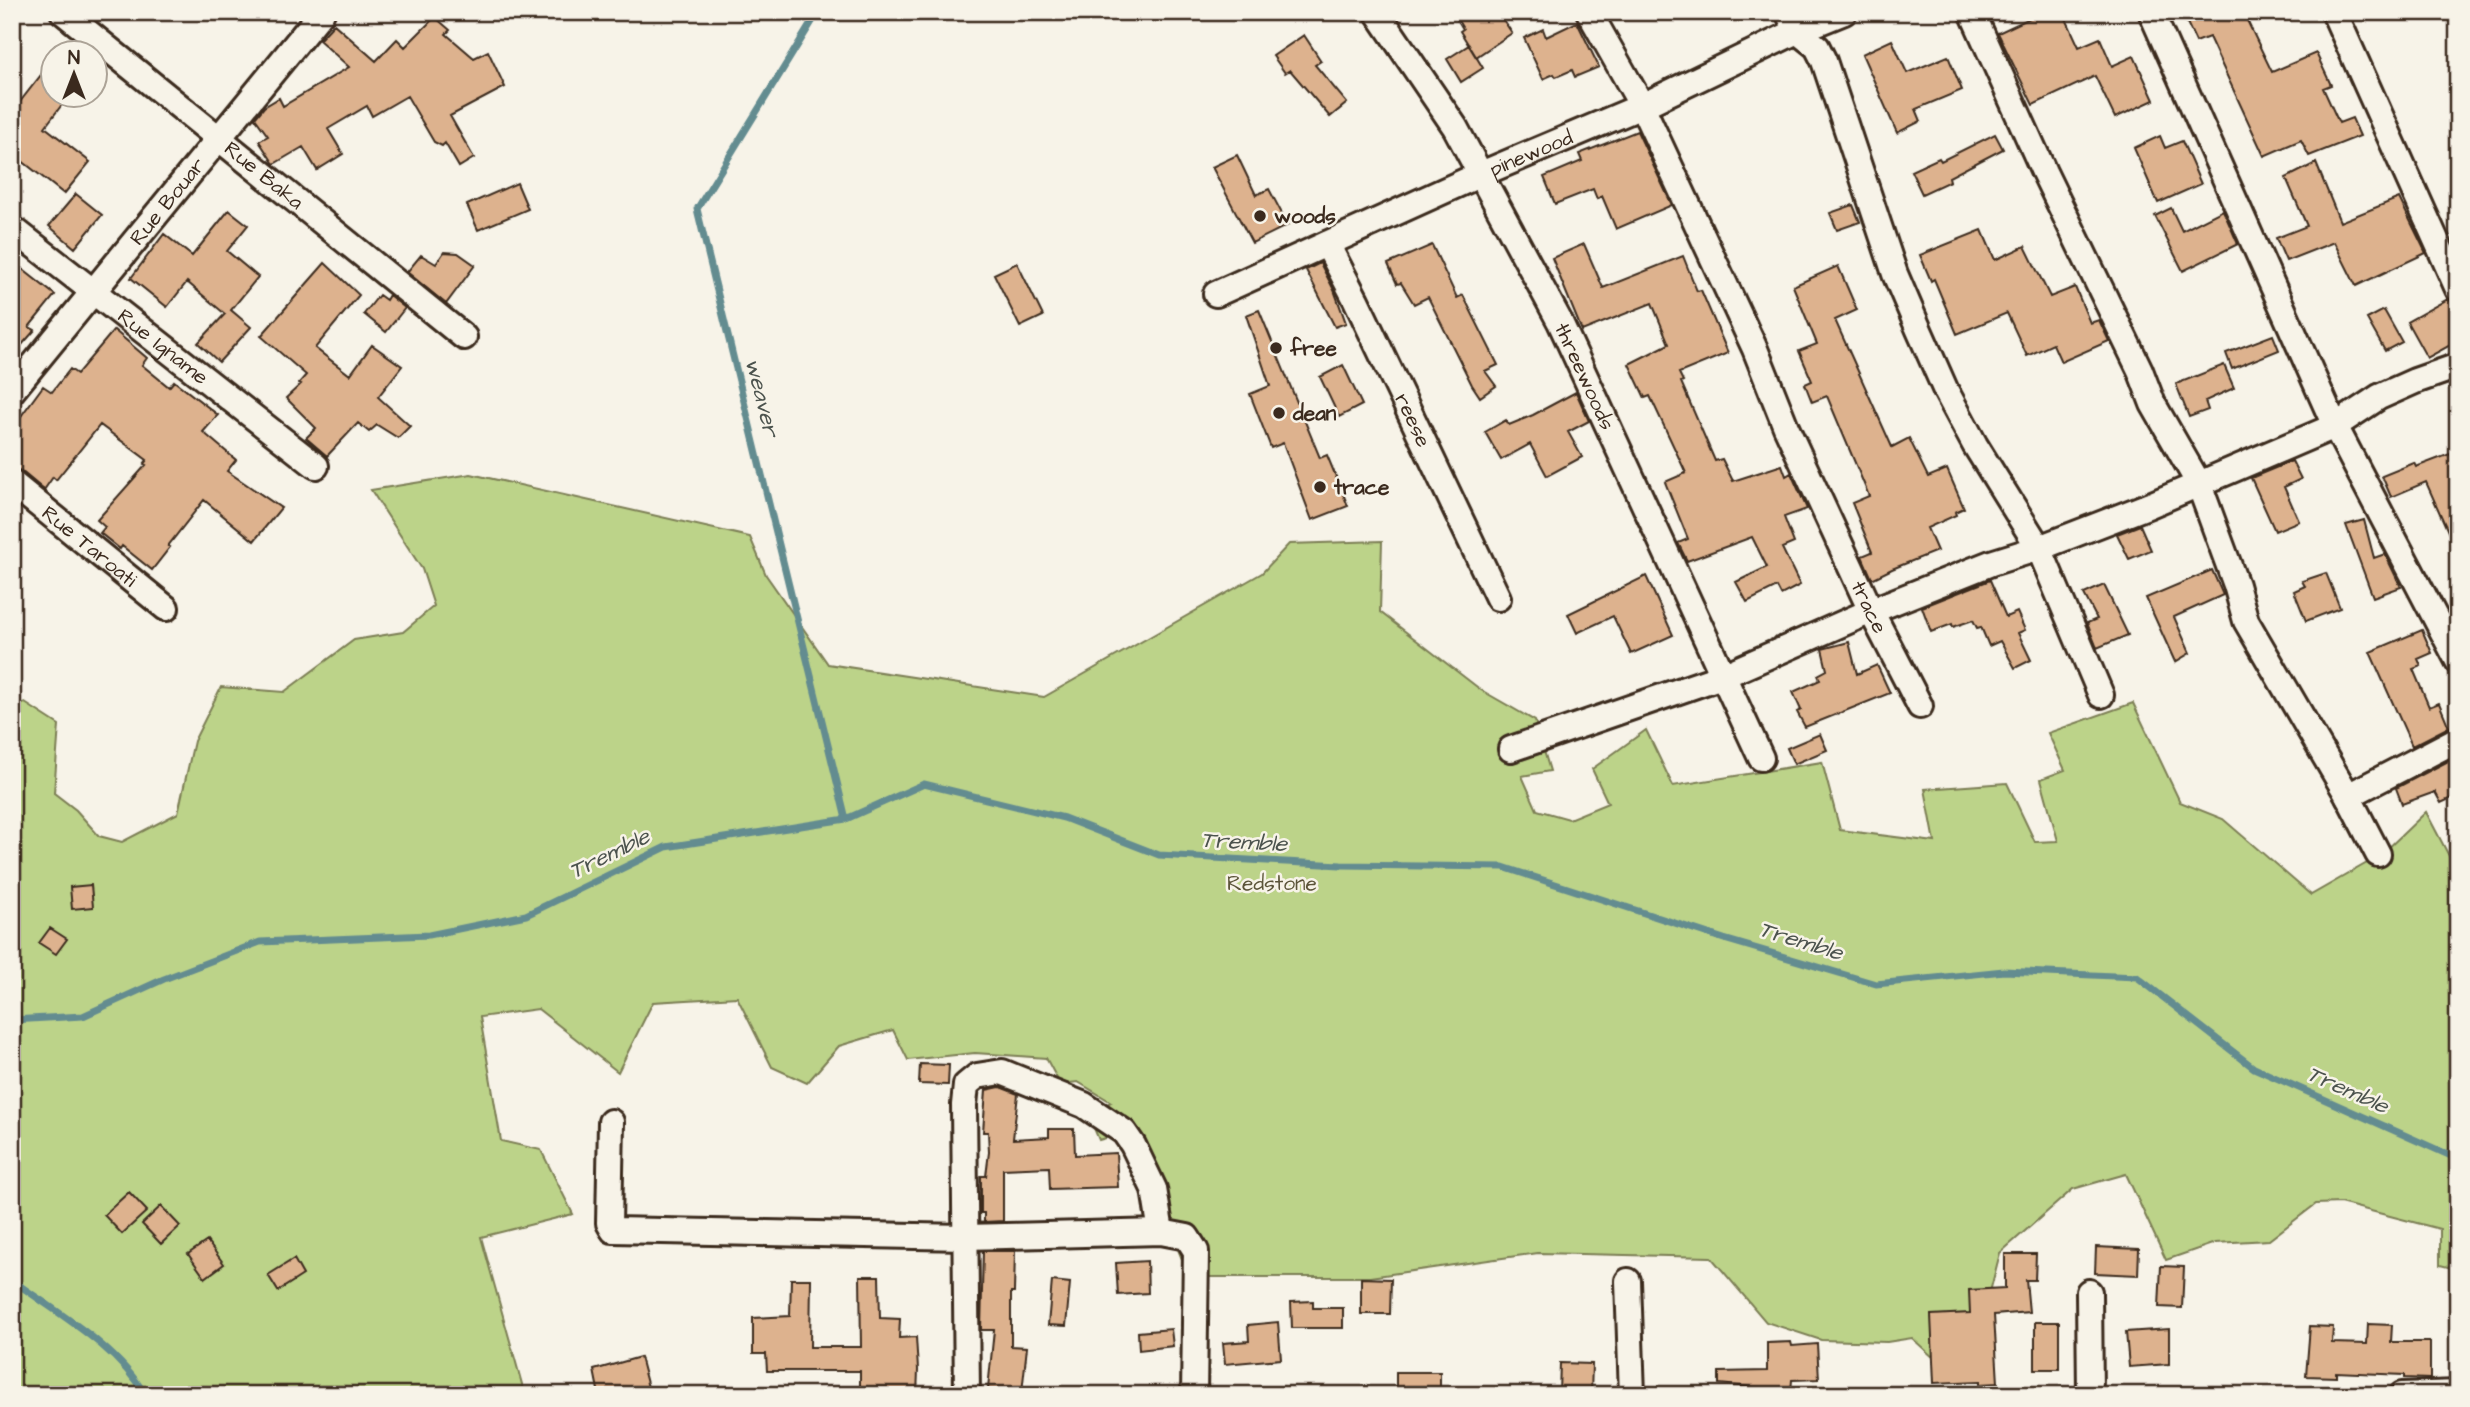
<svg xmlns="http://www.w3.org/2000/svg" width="2470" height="1407" font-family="'Architects Daughter',sans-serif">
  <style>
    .green { fill: #bcd389; stroke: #7c7e54; stroke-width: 2 }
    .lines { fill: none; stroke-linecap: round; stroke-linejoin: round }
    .stream { stroke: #648c90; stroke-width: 7 }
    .building { fill: #ddb28e; stroke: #3b2a1e; stroke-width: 2 }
    .minor-casing { stroke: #3b2a1e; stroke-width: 30 }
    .minor { stroke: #f7f3e8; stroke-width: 24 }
    .poi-dot { fill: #3b2a1e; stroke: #f7f3e8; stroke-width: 2.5 }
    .labels { text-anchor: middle; stroke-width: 5; stroke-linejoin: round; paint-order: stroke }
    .street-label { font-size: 21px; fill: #3b2a1e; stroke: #f7f3e8 }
    .poi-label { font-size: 21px; font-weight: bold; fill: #3b2a1e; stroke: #f7f3e8; text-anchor: start }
    .park-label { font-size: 21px; fill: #5b5439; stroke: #f7f3e8 }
    .water-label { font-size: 23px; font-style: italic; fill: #4c534e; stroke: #f7f3e8 }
  </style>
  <rect width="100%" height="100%" fill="#f7f3e8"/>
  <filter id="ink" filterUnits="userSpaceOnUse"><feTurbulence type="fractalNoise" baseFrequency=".0143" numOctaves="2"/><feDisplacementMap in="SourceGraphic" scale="14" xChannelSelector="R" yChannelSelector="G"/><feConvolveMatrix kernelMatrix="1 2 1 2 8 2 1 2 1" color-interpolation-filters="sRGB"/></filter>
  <g filter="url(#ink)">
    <path class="green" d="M471,474l279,63 16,38 62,89 216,33 218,-124 27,-29 93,-3 -2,71 101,78 54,31 15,50 -28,5 15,34 32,9 39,-16 -16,-34 54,-39 27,56 149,-24 18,68 95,12 -10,-53 82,-6 28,59 23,-1 -17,-62 24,-9 -17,-37 85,-30 47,99 43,17 88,76 70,-40 45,-43 32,61v418l-2,-22 -16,-4v-36l-100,-26 -24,1 -47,36 -54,3 -49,17 -40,-86 -53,15 -73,64 -26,101 -27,16 -35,-32 -25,4 -66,-2 -55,-18 -55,-65 -173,-4 -168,24h-181l-58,-146 -32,9 -11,-26 23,-12 -33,-20 -18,2 -14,-26 -71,-5 -67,7 -15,-30 -54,16 -32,37 -35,-16 -35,-70 -84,5 -35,70 -80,-63 -58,8 21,124 40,9 32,64 -92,23 44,158h-513v-688l13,-4 34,22 -5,68 22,17 23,26 23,6 56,-29 16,-72 27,-54 63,5 70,-52 49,-8 31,-26 -12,-37 -51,-79z"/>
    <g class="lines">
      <path class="stream" d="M818,12l-121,197 149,610
        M12,1020l71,-4 81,-37 96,-37 169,-7 97,-20 140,-68 180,-28 78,-35 140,34 95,37 182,10 162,2 221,72 152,45 128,-13 133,6 117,91 204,91
        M12,1280c45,33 105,66 133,115"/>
    </g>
    <path class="building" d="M1453,12h45l14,21 -36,24 -16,-26 3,-2z
      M2043,12h20l16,35 21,-9 12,28 22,-10 20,44 -39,18 -20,-42 -62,29 -35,-72z
      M2182,12h61l29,60 44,-19 15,32 -8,3 16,35 13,-5 8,18 -51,20 -8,-16 -37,16 -55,-119 -13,5z
      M435,17l15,13 -4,4 28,24 14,-7 17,36 -55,29 24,42 -15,9 -14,-24 -3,3 -8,-4 -27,-46 -35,20 -5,-10 -39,23 15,25 -26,16 -14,-23 -29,17 -15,-23 9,-5 -13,-18 9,-11 15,-9 4,8 66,-39 -30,-27 15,-16 42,37 21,-22 8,8z
      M1577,22l22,45 -24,10 -3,-7 -16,7 -2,-3 -11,5 -19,-41 19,-9 3,8z
      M1304,35l17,26 -6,4 32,38 -17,14 -40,-47 -5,3 -12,-17z
      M1892,40l15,33 41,-17 14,34 -46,19 5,12 -24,12 -35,-79z
      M1469,45l14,23 -22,14 -14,-23z
      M41,75l11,9v10h18l-25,33 45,35 -26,32 -52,-41v-41z
      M1637,131l35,74 -56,24 -14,-33 -5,3 -4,-10 -38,15 -11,-27 38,-16 -3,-7z
      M1995,134l8,15 -54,28 1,4 -28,13 -11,-23 28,-13 2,3z
      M2160,136l5,12 17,-7 19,43 -43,19 -24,-55z
      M1237,155l19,40 13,-6 19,36 -36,18 -40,-76z
      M2316,163l24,59 59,-24 27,55 -70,33 -22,-44 -48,19 -10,-23 31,-12 -21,-48z
      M517,183l11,26 -50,21 -11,-25z
      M76,194l26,21 -27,33 -26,-22z
      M1853,205l7,17 -23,8 -7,-17z
      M2171,208l11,23 41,-21 15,34 -55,27 -28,-55z
      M229,210l19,15 -21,26 31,26 -27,33 20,17 -32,35 -21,-19 27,-29 -38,-32 -20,25 -36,-29 33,-44 28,22z
      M1982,230l13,30 30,-14 25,51 25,-10 15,36 9,-3 10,21 -48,21 -8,-18 -26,12 -20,-43 -50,21 -23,-55 -3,2 -11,-26z
      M1584,244l19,44 80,-32 14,35 4,-1 27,63 -49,20 4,8 -2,1 34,79 7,-2 11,22 49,-16 4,11 5,-3 16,36 -23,8 10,26 -12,5 18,37 -19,10 -4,-8 -30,15 -11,-20 31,-15 -15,-30 -65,24 -9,-18 10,-4 -23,-57 21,-9 -36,-77 -5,2 -16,-34 40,-20 -17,-41 -70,28 -30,-73z
      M1432,245l25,53 6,-3 35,70 -13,6 11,15 -16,11 -8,-12 -44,-88 -14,7 -13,-21 -4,1 -9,-20z
      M444,252l14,1 17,12 -29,39 -39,-32 14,-17 15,9z
      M12,261l43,34 -26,32 6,3 -23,26z
      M325,263l34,32 -44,53 35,27 22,-30 30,21 -24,31 32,29 -12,12 -21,-13 -8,7 -11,-9 -31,33 -21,-18 10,-10 -30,-30 15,-14 -2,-1 7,-8 -45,-39z
      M1017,263l26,53 -23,11 -26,-53z
      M1320,263l14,27 12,33 -11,4 -29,-57z
      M1838,266l19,44 -22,10 57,127 17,-9 19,39 19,-8 17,39 -9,4 1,3 -29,13 10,23 -45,18 -20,10 -10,-23 10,-4 -20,-49 17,-7 -42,-100 -15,6 -7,-18 7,-3 -13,-30 18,-7 -24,-58z
      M379,295l7,5 3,-5 16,13 -19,24 -22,-18z
      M2448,299l7,4 3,6v32l-31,17 -20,-36z
      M1259,310l61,148 7,-3 21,51 -36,14 -29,-77 -12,5 -21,-54 20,-8 -24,-71z
      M2384,310l18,32 -17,9 -18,-32z
      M114,330l33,28 -5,7 27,22 5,-6 44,34 -15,17 33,28 -9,11 54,37 -27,33 -50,-41 -36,46 2,1 -18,23 -30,-24 -2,3 -20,-16 5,-6 -8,-7 49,-55 -2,-1 3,-4 -47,-35 -44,55 -3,-3 -9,13 -23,-19 -9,-3v-59l9,7 22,-30 9,6 18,-23 7,5z
      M2273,335l6,15 -47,19 -6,-16z
      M1343,365l19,40 -23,12 -19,-40z
      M2224,365l10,23 -29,13 3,9 -19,7 -13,-33z
      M1576,392l13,29 -21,11 14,25 -35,19 -17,-32 -29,16 -16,-28 21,-12 3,5 24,-10z
      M2458,453v101l-32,-72 -35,15 -9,-21 32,-13 2,4 34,-13 1,2z
      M2292,461l9,18 -17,8 15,34 -24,10 -24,-53z
      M2364,520l10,38 11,-4 16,33 -28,10 -27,-72z
      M2140,525l11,25 -22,9 -12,-25z
      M2212,570l11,25 -49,22 16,36 -15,9 -29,-64z
      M2326,573l14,35 -34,13 -12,-30 11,-5 -3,-5z
      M1646,576l27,59 -42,19 -18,-38 -36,17 -9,-19z
      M1990,580l16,37 11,-5 8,18 -7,3 13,27 -16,8 -15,-27 -11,5 -8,-19 -4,1 -4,-8 -20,7 -1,-3 -21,8 -9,-25z
      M2104,585l24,50 -31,13 -10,-25 10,-4 -13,-25z
      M2422,630l10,23 -14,6 3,7 -8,3 16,38 10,-4 10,24 -37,19 -42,-94z
      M1849,642l8,32 20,-9 13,28 -85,34 -8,-15 4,-2 -8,-18 27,-12 -2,-5 9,-5 -5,-21z
      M1820,734l7,16 -33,14 -7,-16z
      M2458,756v39l-17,8 -6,-11 -33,12 -6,-16z
      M91,885l2,22 -21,2 -2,-22z
      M50,928l17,11 -11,15 -17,-11z
      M920,1064l29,1 -1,20 -29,-1z
      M1000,1087l18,7 -5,45 36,-2v-8h25l1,26 41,-2 2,34 -68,2 -1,-22 -46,2v52l-19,1v-9h-3v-37h5l3,-24 -1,-20h-5l3,-42z
      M129,1192l18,19 -25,23 -18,-19z
      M161,1206l19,20 -19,18 -19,-20z
      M207,1241l17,23 -19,14 -17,-24z
      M2096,1247l43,2 -1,26 -43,-2z
      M983,1251h32l-1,41h-3v54l16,1 -5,45 -34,-3 6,-59h-13z
      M2005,1254h31l-1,26h-9l3,32 -35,3 4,68 -18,1v-3l-46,2 -3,-68 39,-2 -1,-23 36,-2z
      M294,1259l9,16 -25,16 -10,-16z
      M1147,1261l1,32 -30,2 -2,-32z
      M2161,1266l23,1 -2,41 -23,-1z
      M860,1276h19l1,42 20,1 -1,19 17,-1 2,33 -1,25h-57v-24h-93l-1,-17h-13v-36l37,-2 1,-37h20l-1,68h51z
      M1361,1278l30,1 -1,35h-29z
      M1052,1281l18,2 -4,43 -18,-1z
      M1313,1301v7h30v20h-51l-1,-26z
      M1278,1322l3,37 -56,5 -2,-21 26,-2 -1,-16z
      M2035,1322h24v47h-24z
      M2368,1324l24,1 -1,17h39v37l-26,-1v-3l-68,-3v5l-30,-1 4,-50 23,1 -1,16 35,1z
      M1171,1329l2,17 -34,4 -1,-18z
      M2169,1329v35l-40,3 -3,-35z
      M1791,1342l1,4 25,-2 2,35 -27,1 -1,11 -72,-7v-12l48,-1v-28z
      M640,1357l10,38h-51l-5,-25z
      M1560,1363l32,1 -1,30 -32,-1z
      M1396,1372h44v23h-44z"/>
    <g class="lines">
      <g class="minor-casing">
        <g id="minor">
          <path id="s1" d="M63,12l401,325"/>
          <path id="s2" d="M1377,12l78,115 105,195 201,436"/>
          <path id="s3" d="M1589,12l53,94 113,243 31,78 85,184 49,95"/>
          <path d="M1788,12l9,19 20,16 7,14 71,213 24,56 27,61 29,54 64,103 62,147"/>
          <path d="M1972,12l72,160 96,198 13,34 46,80 37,101 10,36 102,175 30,58"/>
          <path d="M2151,12l184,414 123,235"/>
          <path d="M2334,12l124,277"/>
          <path id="s4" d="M12,228l304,238"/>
          <path id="s5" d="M1327,244l29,56 142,298"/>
          <path id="s6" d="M1216,294l265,-120 161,-68 155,-75 47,-19"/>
          <path id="s7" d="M12,391l310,-379"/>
          <path id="s8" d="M12,483l154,125"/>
          <path d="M1511,749l214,-74 146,-64 120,-48 48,-15 111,-43 185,-79 44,-29 36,-16 43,-15"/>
          <path d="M2348,796l110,-57"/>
          <path d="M611,1122l-2,101 4,7 352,7 196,-5 26,5 9,14 -2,144"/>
          <path d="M1628,1281l4,114"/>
          <path d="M2089,1292l1,103"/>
          <path d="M967,1395l-3,-290 2,-20 11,-9 25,-4 82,33 40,27 9,13 21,44 7,43"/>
          <path d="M2402,1395l56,-2"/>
        </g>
      </g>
      <use href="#minor" class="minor"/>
    </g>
  </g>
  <g class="poi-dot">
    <circle cx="1260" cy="216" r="7"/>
    <circle cx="1276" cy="348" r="7"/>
    <circle cx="1279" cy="413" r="7"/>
    <circle cx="1320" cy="487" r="7"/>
  </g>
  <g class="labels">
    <g class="street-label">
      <text dy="7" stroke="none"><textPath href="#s6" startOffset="345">pinewood</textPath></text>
      <text dy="7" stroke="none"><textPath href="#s1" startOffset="259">Rue Baka</textPath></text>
      <text dy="7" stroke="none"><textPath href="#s7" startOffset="245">Rue Bouar</textPath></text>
      <text dy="7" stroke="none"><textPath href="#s4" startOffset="192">Rue Igname</textPath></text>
      <text dy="7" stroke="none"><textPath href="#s2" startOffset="420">threewoods</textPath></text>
      <text dy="7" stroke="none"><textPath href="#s5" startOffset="196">reese</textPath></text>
      <text dy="7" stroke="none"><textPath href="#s8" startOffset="100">Rue Taroati</textPath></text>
      <text dy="7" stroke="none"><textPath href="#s3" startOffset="658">trace</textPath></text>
    </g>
    <g class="poi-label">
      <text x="1274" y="223">woods</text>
      <text x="1290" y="355">free</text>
      <text x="1293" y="420">dean</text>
      <text x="1334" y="494">trace</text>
    </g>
    <g class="park-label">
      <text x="1272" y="890">Redstone</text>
    </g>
    <g class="water-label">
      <text transform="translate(763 397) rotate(76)" y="8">weaver</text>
      <text transform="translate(1244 841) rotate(3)" y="8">Tremble</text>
      <text transform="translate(609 853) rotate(-26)" y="8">Tremble</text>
      <text transform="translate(1801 940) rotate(17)" y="8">Tremble</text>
      <text transform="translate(2348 1089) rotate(24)" y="8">Tremble</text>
    </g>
  </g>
  <rect width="2470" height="1407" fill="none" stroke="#f7f3e8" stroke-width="42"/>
  <rect x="21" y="21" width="2428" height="1365" fill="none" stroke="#3b2a1e" stroke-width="2.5" filter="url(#ink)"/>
  <g transform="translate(74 74)"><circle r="33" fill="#f7f3e8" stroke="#aca397" stroke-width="2"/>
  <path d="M0-5L12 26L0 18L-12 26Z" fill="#3b2a1e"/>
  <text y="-10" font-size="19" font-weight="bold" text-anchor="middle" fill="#3b2a1e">N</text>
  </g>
</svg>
